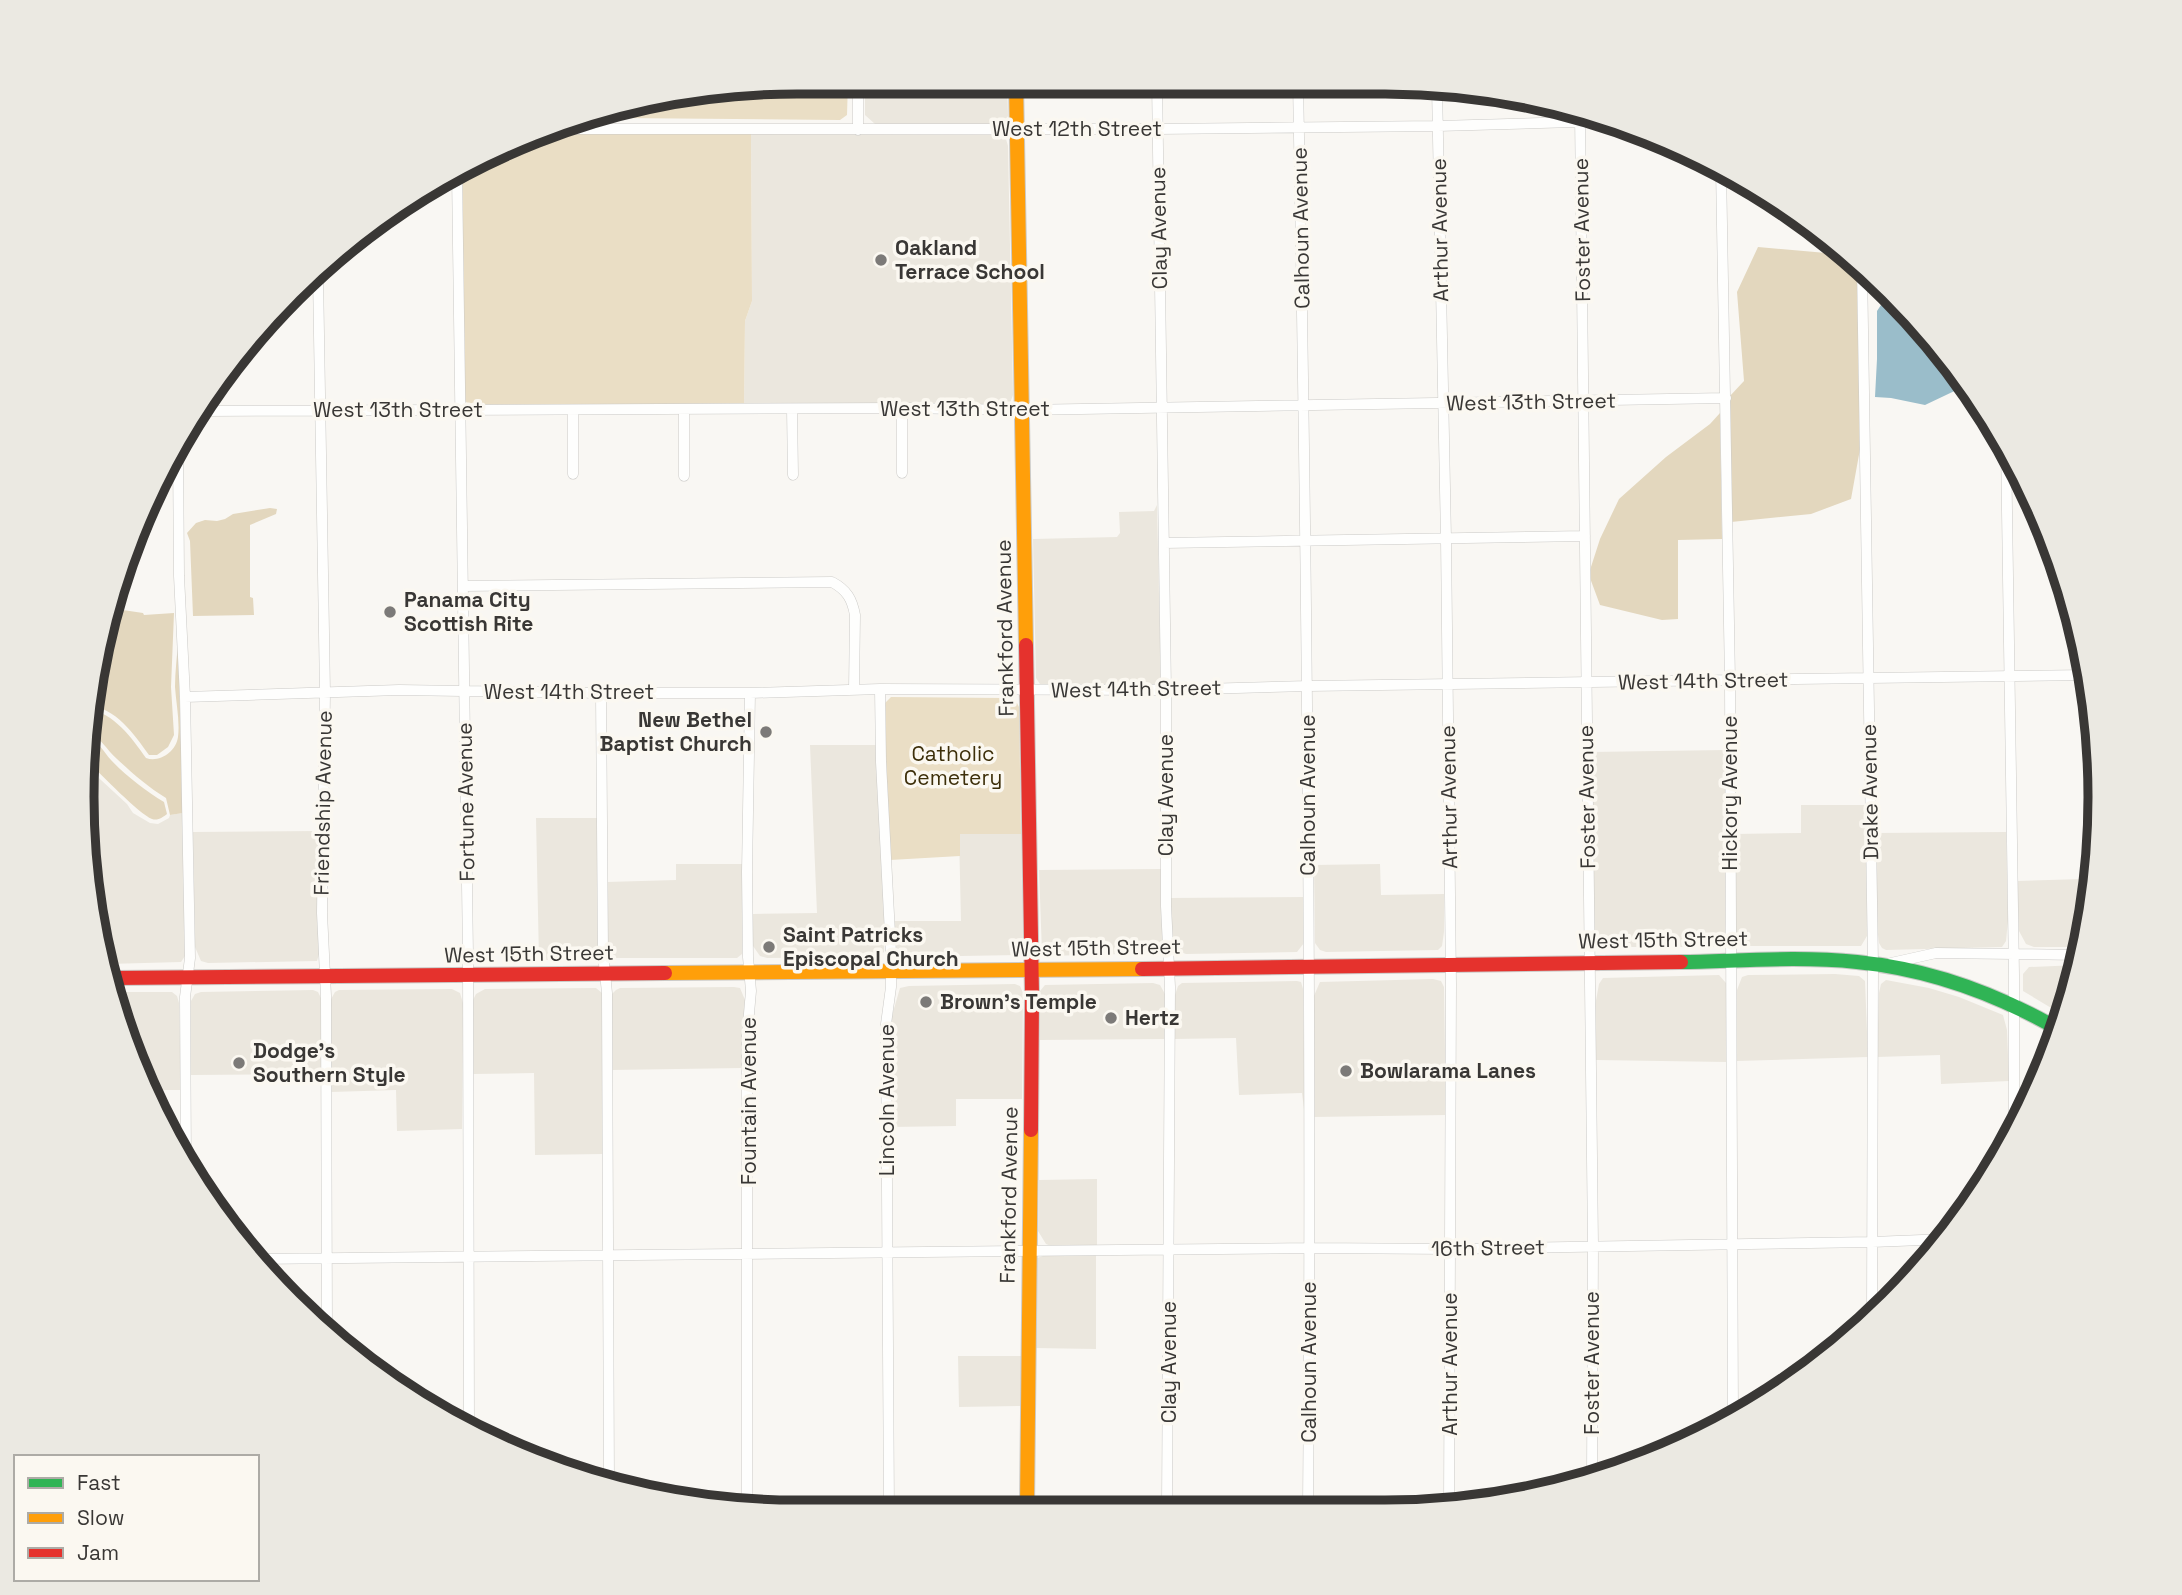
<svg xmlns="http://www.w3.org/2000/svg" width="2182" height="1595" font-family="'Space Grotesk',sans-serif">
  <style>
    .built { fill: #ebe7de }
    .green { fill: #eadec5 }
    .forest { fill: #e3d7be }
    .water { fill: #9abdca }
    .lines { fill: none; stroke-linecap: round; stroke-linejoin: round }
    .street-casing { stroke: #cbcac7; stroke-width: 11 }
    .fast-casing { stroke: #cbcac7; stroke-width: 16 }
    .slow-casing { stroke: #cbcac7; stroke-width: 16 }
    .jam-casing { stroke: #cbcac7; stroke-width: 16 }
    .street { stroke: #fefefd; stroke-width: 10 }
    .fast { stroke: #30b455; stroke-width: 14 }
    .slow { stroke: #ff9f0a; stroke-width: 14 }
    .jam { stroke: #e5322d; stroke-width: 14 }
    .poi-dot { fill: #7c7a78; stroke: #fbf8f1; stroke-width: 2.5 }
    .labels { text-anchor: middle; stroke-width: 7; stroke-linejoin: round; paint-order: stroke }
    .street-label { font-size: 21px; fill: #393735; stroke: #fbf8f1 }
    .poi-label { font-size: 21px; font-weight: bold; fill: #393735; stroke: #fbf8f1; text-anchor: start }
    .park-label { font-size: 21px; fill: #3d2f0a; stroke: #fbf8f1 }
    .rim { fill: none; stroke: #393735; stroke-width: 9 }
  </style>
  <rect width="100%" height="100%" fill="#f9f7f3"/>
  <path class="built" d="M865,82h142l1,34 -3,5 -6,4 -124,-1 -10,-9z
    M751,134l244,1 11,4 2,7 5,249 -3,8 -7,2 -259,2 1,-86 7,-20z
    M1157,505l4,179h-121l-4,-6 -3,-139 84,-2 3,-4 -1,-21 35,-1z
    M810,745h66l9,184 -1,23 -6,5 -111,1 -7,-2 -7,-10v-32l64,-1z
    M1726,750l-1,192 -8,5h-114l-6,-8 -3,-12 -3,-175z
    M88,768l39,36 6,9 17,10 8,1 11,-6 1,-3 13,-2 2,143 -4,6 -73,2 -20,-74z
    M1801,805h65l1,131 -6,10h-111l-10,-1 -3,-4 -2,-6v-101l66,-1z
    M536,818h61l1,139 -3,2 -56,1z
    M318,831l1,123 -2,7 -109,2 -7,-2 -6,-14 -2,-115z
    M2006,832l2,88 -2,21 -4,6 -116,3 -4,-2 -3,-5 -2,-16 -2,-94z
    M959,834h62l2,113 -3,8 -115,2 -7,-5 -3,-8 -1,-23h67z
    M676,864h67l-1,90 -5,4h-124l-6,-8v-68l69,-2z
    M1380,864l1,31 63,-1v38l-2,14 -4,4 -112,2 -6,-2 -5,-7 -1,-78z
    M1161,869l2,78 -4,6 -112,3 -5,-3 -3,-83z
    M2083,879l1,18h6l-9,50h-47l-8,-3 -7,-13 -2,-50z
    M1304,897v46l-7,9 -111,2 -8,-3 -3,-5 -4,-18 -1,-30z
    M2078,965l-3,18 -12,32 -40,-24v-17l6,-7z
    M1835,974l24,2 6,5 3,76 -131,4v-71l5,-13 6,-2z
    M1719,975l7,8 1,79 -131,-2 -1,-54 4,-22 4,-6z
    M1433,979l8,2 3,6 2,128 -132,2 -1,-119 7,-16z
    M1886,980l43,8 30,9 44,18 4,15 2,51 -68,3 -1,-29 -63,2 2,-64 2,-9z
    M1297,981l4,1 2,7 2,128 -3,-24 -63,2 -3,-57 -62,1 1,-44 3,-9 4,-3z
    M1153,983l7,2 5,9v45l-125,1v-49l5,-6z
    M1015,984l5,2 3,7 -1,106h-66v27l-64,1 -1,-108 9,-31 9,-2z
    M734,987l6,1 5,12 -3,68 -130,2v-76l4,-4 4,-2z
    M596,988l6,5 1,5v156l-68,1 -1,-82 -61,1v-74l3,-6 9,-5z
    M452,989l8,4 3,10 -1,126 -65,2 -1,-41 -65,2 -1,-91 5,-9 4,-2z
    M313,990l5,2 3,6v76l-130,1v-74l4,-7 6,-2z
    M116,992h56l5,4 2,7 2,87h-34l-10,-18z
    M1097,1179v67h-46l-5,-2 -8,-13 1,-51z
    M1096,1255v94l-61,-1 2,-90 6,-2z
    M958,1356h64v50l-63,1z"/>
  <path class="green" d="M797,82h51l-1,33 -7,5 -223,-2 -5,-5v-6z
    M532,134h219l1,167 -7,20 -1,86 -275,-2 -4,-4 -3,-231z
    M891,697l113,1 13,5 2,4 2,127h-61v22l-70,4 -6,-156z"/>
  <path class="forest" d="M1758,247l91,8 8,6 3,188 -9,50 -40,15 -80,8 -2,-125 15,-16 -7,-89z
    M1720,413l2,126 -44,1v79l-16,1 -62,-15 -10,-27v-8l10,-31 19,-40 47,-42 44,-33z
    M270,508l7,1 -1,5 -26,11v72l3,1 1,17 -61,1 -3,-75 -3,-8 9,-10 9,-3 12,1 8,-2 8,-5z
    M115,589l1,20 27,4 1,2 30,-2 -3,74 3,48 -6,12 -11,8h-8c-15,-21 -33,-47 -61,-50z
    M178,642l5,171 -13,2 -4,-17c-18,-11 -34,-25 -49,-39 -11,-10 -16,-21 -29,-28v-22c26,4 44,29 58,49 13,5 30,-6 32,-21 2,-16 -2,-34 -3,-50 0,-15 2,-30 3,-45z
    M88,736c11,6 15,15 23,24 15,16 35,31 53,42l3,12c-4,3 -9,7 -15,5 -13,-5 -51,-45 -64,-57z"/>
  <path class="water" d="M1889,293l34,33 42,60 -40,19 -34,-7 -16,-1 2,-38v-48z"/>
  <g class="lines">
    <g class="street-casing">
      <path id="street" d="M858,82v48
        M1157,82l9,608v216l4,81 -3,522
        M1298,82c9,475 14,950 10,1426
        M1437,87l9,452 5,445 -2,523
        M604,110v19
        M1580,113l13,1132 -1,235
        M547,129h611l280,-3 169,-5
        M1721,168l9,513 3,737
        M457,173l11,782 1,476
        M1862,266l11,697 -1,356
        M318,275l7,418 -3,220 4,83 1,336
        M684,409v67
        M792,409l1,66
        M573,410v64
        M203,411l699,-3 120,2 704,-12
        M2006,444l8,531v159
        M178,449l1,127 6,121 5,261 -5,39 1,166
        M902,473v-65
        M1164,543l421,-7
        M463,586l369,-4c15,8 20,17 23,33l-1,75
        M880,689l1,73 10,191v34l-5,37 3,486
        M601,693l2,261 4,39 2,494
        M185,697l214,-7 202,3h149l130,-4 286,1 142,-4 779,-11
        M1891,963l45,-10 144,2
        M252,1259l1058,-11 141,1 421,-7 75,-3
        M747,1511v-475l4,-45 -3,-34 -1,-85 3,-179"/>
    </g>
    <g class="fast-casing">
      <path id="fast" d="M1681,962c58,-1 118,-6 176,0 72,7 138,31 201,67"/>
    </g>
    <g class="slow-casing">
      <path id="slow" d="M1016,82l10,563
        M665,973l477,-4
        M1027,1509l4,-379"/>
    </g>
    <g class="jam-casing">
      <path id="jam" d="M1026,645l6,350 -1,135
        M1142,969l539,-7
        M112,978l553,-5"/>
    </g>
    <use href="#street" class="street"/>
    <use href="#fast" class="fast"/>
    <use href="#slow" class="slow"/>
    <use href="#jam" class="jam"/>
  </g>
  <g class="poi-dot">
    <circle cx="881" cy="260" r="7"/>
    <circle cx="390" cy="612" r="7"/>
    <circle cx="766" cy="732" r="7"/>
    <circle cx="769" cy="947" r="7"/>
    <circle cx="926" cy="1002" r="7"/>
    <circle cx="1111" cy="1018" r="7"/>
    <circle cx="239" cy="1063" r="7"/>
    <circle cx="1346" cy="1071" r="7"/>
  </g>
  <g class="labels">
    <g class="street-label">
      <text x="1077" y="136">West 12th Street</text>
      <text transform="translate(1159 228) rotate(-91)" y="7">Clay Avenue</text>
      <text transform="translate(1301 228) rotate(-91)" y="7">Calhoun Avenue</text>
      <text transform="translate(1440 230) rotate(-91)" y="7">Arthur Avenue</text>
      <text transform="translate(1582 230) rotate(-91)" y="7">Foster Avenue</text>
      <text transform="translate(1531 402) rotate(-1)" y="7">West 13th Street</text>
      <text x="965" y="416">West 13th Street</text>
      <text x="398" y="417">West 13th Street</text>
      <text transform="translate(1005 628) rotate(-91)" y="7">Frankford Avenue</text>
      <text transform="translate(1703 681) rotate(-1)" y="7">West 14th Street</text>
      <text transform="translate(1136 689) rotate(-1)" y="7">West 14th Street</text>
      <text x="569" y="699">West 14th Street</text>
      <text transform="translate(1870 792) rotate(-91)" y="7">Drake Avenue</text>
      <text transform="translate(1730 793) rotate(-90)" y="7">Hickory Avenue</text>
      <text transform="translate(1166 795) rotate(-90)" y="7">Clay Avenue</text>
      <text transform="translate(1308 795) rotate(-90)" y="7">Calhoun Avenue</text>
      <text transform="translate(1449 797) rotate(-91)" y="7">Arthur Avenue</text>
      <text transform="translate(1587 797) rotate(-91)" y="7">Foster Avenue</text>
      <text transform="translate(466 802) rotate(-91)" y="7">Fortune Avenue</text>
      <text transform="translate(323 803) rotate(-89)" y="7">Friendship Avenue</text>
      <text transform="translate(1663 940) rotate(-1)" y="7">West 15th Street</text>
      <text transform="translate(1096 948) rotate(-1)" y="7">West 15th Street</text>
      <text transform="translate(529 954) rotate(-1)" y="7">West 15th Street</text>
      <text transform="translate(887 1100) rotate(-90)" y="7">Lincoln Avenue</text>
      <text transform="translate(749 1101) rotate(-90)" y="7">Fountain Avenue</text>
      <text transform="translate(1009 1195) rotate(-89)" y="7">Frankford Avenue</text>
      <text transform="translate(1488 1248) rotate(-1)" y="7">16th Street</text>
      <text transform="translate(1169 1362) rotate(-90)" y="7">Clay Avenue</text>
      <text transform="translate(1309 1362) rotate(-90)" y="7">Calhoun Avenue</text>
      <text transform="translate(1592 1363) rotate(-90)" y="7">Foster Avenue</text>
      <text transform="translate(1450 1364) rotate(-90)" y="7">Arthur Avenue</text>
    </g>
    <g class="poi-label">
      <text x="895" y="255">Oakland<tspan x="895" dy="24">Terrace School</tspan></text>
      <text x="404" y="607">Panama City<tspan x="404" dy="24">Scottish Rite</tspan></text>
      <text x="752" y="727" text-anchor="end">New Bethel<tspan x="752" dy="24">Baptist Church</tspan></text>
      <text x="783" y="942">Saint Patricks<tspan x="783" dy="24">Episcopal Church</tspan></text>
      <text x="940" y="1009">Brown's Temple</text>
      <text x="1125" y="1025">Hertz</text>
      <text x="253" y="1058">Dodge's<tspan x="253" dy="24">Southern Style</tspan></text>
      <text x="1360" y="1078">Bowlarama Lanes</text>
    </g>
    <g class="park-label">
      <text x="953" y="761">Catholic<tspan x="953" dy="24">Cemetery</tspan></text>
    </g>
  </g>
  <path d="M0 0H2182V1595H0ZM797 94H1385A703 703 0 0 1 2088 797V797A703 703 0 0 1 1385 1500H797A703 703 0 0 1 94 797V797A703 703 0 0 1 797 94Z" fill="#ebe9e2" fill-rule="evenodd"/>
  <path class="rim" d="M797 94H1385A703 703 0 0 1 2088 797V797A703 703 0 0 1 1385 1500H797A703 703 0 0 1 94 797V797A703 703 0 0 1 797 94Z"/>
  <rect x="14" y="1455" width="245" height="126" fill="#fbf8f1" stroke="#adaba6" stroke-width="2"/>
  <rect x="28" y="1478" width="35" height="10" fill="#30b455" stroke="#adaba6" stroke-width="2"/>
  <text x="77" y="1490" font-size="21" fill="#393735">Fast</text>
  <rect x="28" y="1513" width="35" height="10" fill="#ff9f0a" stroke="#adaba6" stroke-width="2"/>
  <text x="77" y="1525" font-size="21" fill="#393735">Slow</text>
  <rect x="28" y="1548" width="35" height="10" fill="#e5322d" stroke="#adaba6" stroke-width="2"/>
  <text x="77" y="1560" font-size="21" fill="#393735">Jam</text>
</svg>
